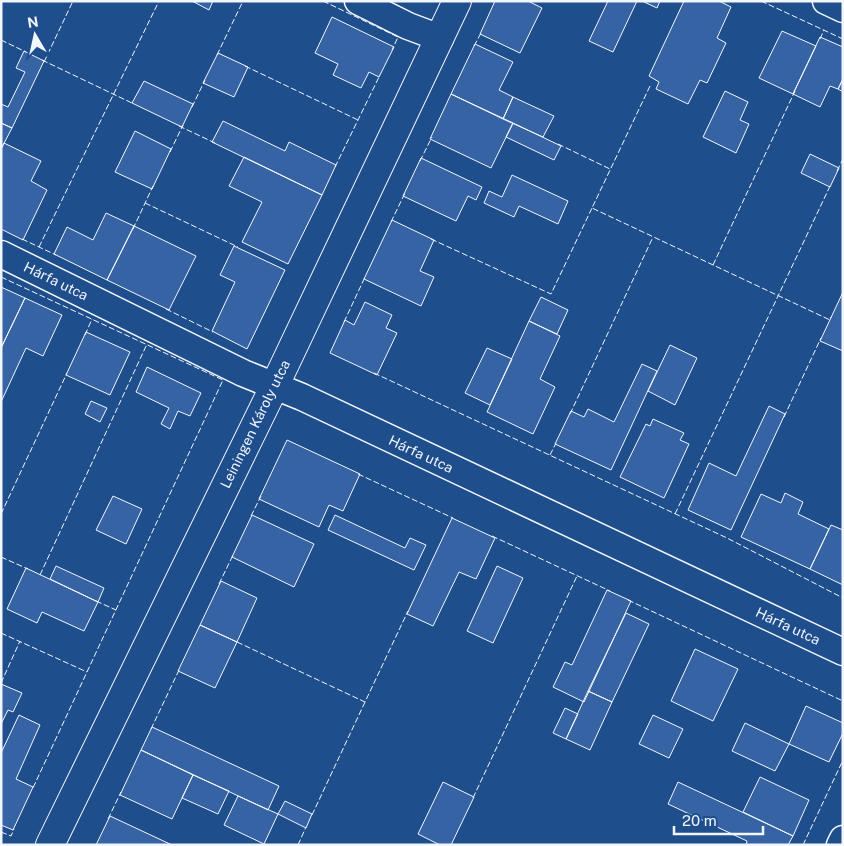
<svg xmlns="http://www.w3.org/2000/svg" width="844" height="846" font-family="'Public Sans',sans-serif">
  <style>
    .building { fill: #3563a3; stroke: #f2f6ff }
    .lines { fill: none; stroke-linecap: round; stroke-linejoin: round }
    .minor-casing { stroke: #f2f6ff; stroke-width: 29 }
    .tertiary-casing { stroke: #f2f6ff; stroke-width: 30 }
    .minor { stroke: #1f4e8c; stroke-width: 26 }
    .tertiary { stroke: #1f4e8c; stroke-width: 28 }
    .fence { stroke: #f2f6ff; stroke-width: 1; stroke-dasharray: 6 2.5; stroke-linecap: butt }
    .labels { text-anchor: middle; stroke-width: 4; stroke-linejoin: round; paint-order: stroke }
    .street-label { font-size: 14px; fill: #f2f6ff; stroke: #1f4e8c }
  </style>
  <rect width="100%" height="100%" fill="#1f4e8c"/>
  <path class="building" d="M192,1h21l-4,9z
    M495,1h33l14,7 -22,45 -40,-19z
    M608,1h29l-24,51 -24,-11z
    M642,1h18l-3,7z
    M684,1h35l12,6 -14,31 9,5 -19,40 -7,-3 -12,24 -32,-15 3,-7 -10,-6z
    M332,17l62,30 -15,30 -10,-5 -8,16 -28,-13 5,-11 -23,-11z
    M782,31l34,15 -23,48 -34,-16z
    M820,37l23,10v32l-5,10 -8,-3 -10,21 -27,-13z
    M475,44l38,18 -14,28 14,7 -10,22 -52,-25z
    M24,51l20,10 -32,67 -11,-5v-19l7,3 17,-35 -9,-4z
    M218,53l30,14 -14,30 -31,-14z
    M843,79v13l-5,-3z
    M144,81l49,23 -11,23 -50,-24z
    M725,91l23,11 -8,18 9,4 -13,29 -33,-16z
    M451,94l62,29 -22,45 -61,-29z
    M513,97l41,19 -11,21 -40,-18z
    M223,121l62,30 4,-9 47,23 -14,30 -110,-53z
    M1,123l11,5 -11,21z
    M513,123l48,23 -7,14 -48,-23z
    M135,131l36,18 -19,40 -37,-17z
    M4,143l37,18 -10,20 16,9 -24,50 -22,-11v-80z
    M810,154l29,14 -9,19 -29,-14z
    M244,157l78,38 -34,69 -46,-22 20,-40 -33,-16z
    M421,158l61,29 -6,13 -8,-4 -12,25 -53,-25z
    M512,175l56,26 -10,23 -39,-18 -5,11 -30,-14 5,-12 13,6z
    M106,213l28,13 -27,54 -53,-26 13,-27 26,13z
    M392,220l42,20 -14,31 14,6 -13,29 -57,-27z
    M134,226l62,30 -27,54 -62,-30z
    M234,246l51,24 -38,79 -35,-18 23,-49 -15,-7z
    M1,287l24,11 -24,50z
    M843,292v59l-23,-10z
    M541,297l27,13 -11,24 -28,-13z
    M25,298l37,17 -19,41 -17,-8 -25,54v-54z
    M365,302l27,13 -6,13 11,5 -20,42 -47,-22 15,-33 9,5z
    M529,321l31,15 -20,43 15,8 -22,47 -46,-22z
    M86,332l44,20 -20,43 -44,-20z
    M670,345l27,13 -22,47 -27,-14z
    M487,348l25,11 -22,46 -25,-12z
    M642,364l15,7 -46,99 -56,-26 16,-33 13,6 4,-8 26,13z
    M147,367l54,26 -11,23 -12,-5 -8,18 -9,-5 8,-16 -33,-16z
    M91,401l16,7 -7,14 -15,-8z
    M769,406l16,8 -54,116 -43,-20 21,-47 27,13z
    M653,419l31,14 -4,7 9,4 -25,54 -44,-21 26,-53 4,2z
    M287,440l73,34 -17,37 -14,-6 -10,22 -60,-28z
    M785,493l18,9 -5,12 31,15 -19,40 -69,-32 20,-43 20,9z
    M113,496l29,13 -16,35 -30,-14z
    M252,515l62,29 -20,43 -62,-30z
    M335,515l70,33 5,-10 16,7 -12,25 -86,-40z
    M452,518l43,20 -19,41 -17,-7 -26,54 -26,-12z
    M831,525l12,5v55l-33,-16z
    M56,566l48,22 -6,14 -48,-23z
    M497,566l26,12 -30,65 -26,-12z
    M26,568l72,34 -14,29 -42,-19 -5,11 -30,-14z
    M221,581l36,17 -20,44 -37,-17z
    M607,590l24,11 -47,101 -31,-15 12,-25 7,3z
    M626,613l23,11 -37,78 -24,-11z
    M200,625l37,17 -22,46 -37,-17z
    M695,649l43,20 -25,52 -42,-20z
    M1,684l21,9 -9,19 -5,-2 -7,14z
    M588,691l24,11 -22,48 -24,-11z
    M806,706l37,17v10l-14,29 -40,-18z
    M565,708l13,6 -12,25 -13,-6z
    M19,715l21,10 -24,54 17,8 -20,43 -12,-5v-72z
    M653,715l30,14 -14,29 -30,-14z
    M745,723l44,21 -14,27 -43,-20z
    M152,727l127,59 -11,24 -127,-60z
    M141,750l52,25 -21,44 -52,-24z
    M193,775l36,16 -11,23 -36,-16z
    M760,777l49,23 -16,36 -50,-24z
    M443,782l31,15 -23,48h-11l-22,-11z
    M678,782l115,54 -5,9h-42l1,-4 -79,-37z
    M238,796l40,18 -14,30 -40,-19z
    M285,801l27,13 -6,14 -28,-14z
    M110,816l62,29h-76z"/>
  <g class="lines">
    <g class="minor-casing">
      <path id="minor" d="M358,1l50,25 32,12
        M826,1l17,8
        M1,254l242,119 59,24 541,255
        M840,845l3,-6"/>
    </g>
    <g class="tertiary-casing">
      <path id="tertiary" d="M50,845l225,-460 182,-384"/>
    </g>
    <use href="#minor" class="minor"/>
    <use href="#tertiary" class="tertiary"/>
    <path class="fence" d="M323,1l75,36 -6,13
      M761,1l82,38
      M820,39l4,-9
      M1,40l25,12
      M474,46l7,-13
      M217,55l26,-54
      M42,60l92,44
      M44,62l29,-61
      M245,66l113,54
      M650,86l-58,122 238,112 1,-3
      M192,107l13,-27
      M179,126l36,17
      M558,144l52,25
      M170,152l13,-27
      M420,161l12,-24
      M335,167l45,-92
      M837,171l6,-12
      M145,203l93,44
      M391,222l14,-29
      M133,229l20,-43
      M22,239l34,16
      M431,239l120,55 41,-86
      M39,247l120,-246
      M713,265l82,-174
      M1,277l222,103 -191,410
      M166,309l47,23
      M344,322l21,-45
      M85,335l7,-16
      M374,373l353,165 116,60
      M570,414l83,-177
      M784,417l37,-79
      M550,455l6,-12
      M358,474l95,44
      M1,514l66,-141
      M675,514l156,-330
      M251,516l10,-20
      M492,536l118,55
      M1,557l27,12
      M40,575l107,-231
      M219,584l14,-29
      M628,600l215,101
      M96,601l20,9
      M1,633l86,39
      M237,642l128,60 43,-91
      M1,683l19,-42
      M151,729l29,-61
      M473,798l104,-222
      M312,815l53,-113
      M108,819l13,-27
      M1,832l10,4 3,-7
      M298,845l8,-18
      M803,845l40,-85"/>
  </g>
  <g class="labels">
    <g class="street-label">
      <text transform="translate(56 281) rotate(26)" y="5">Hárfa utca</text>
      <text transform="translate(255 424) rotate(-64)" y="5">Leiningen Károly utca</text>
      <text transform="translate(421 454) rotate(25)" y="5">Hárfa utca</text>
      <text transform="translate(788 626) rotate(25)" y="5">Hárfa utca</text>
    </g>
  </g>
  <rect width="844" height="846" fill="none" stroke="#f2f6ff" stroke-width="5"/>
  <g transform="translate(35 35) rotate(351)" stroke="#1f4e8c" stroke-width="4" paint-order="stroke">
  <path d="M0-4L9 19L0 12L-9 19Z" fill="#f2f6ff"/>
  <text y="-8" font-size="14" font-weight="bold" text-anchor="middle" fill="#f2f6ff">N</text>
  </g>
  <path d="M674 826v8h89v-8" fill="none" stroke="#f2f6ff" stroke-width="2.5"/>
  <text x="682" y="826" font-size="15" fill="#f2f6ff" stroke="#1f4e8c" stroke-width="4" paint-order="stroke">20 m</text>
</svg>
